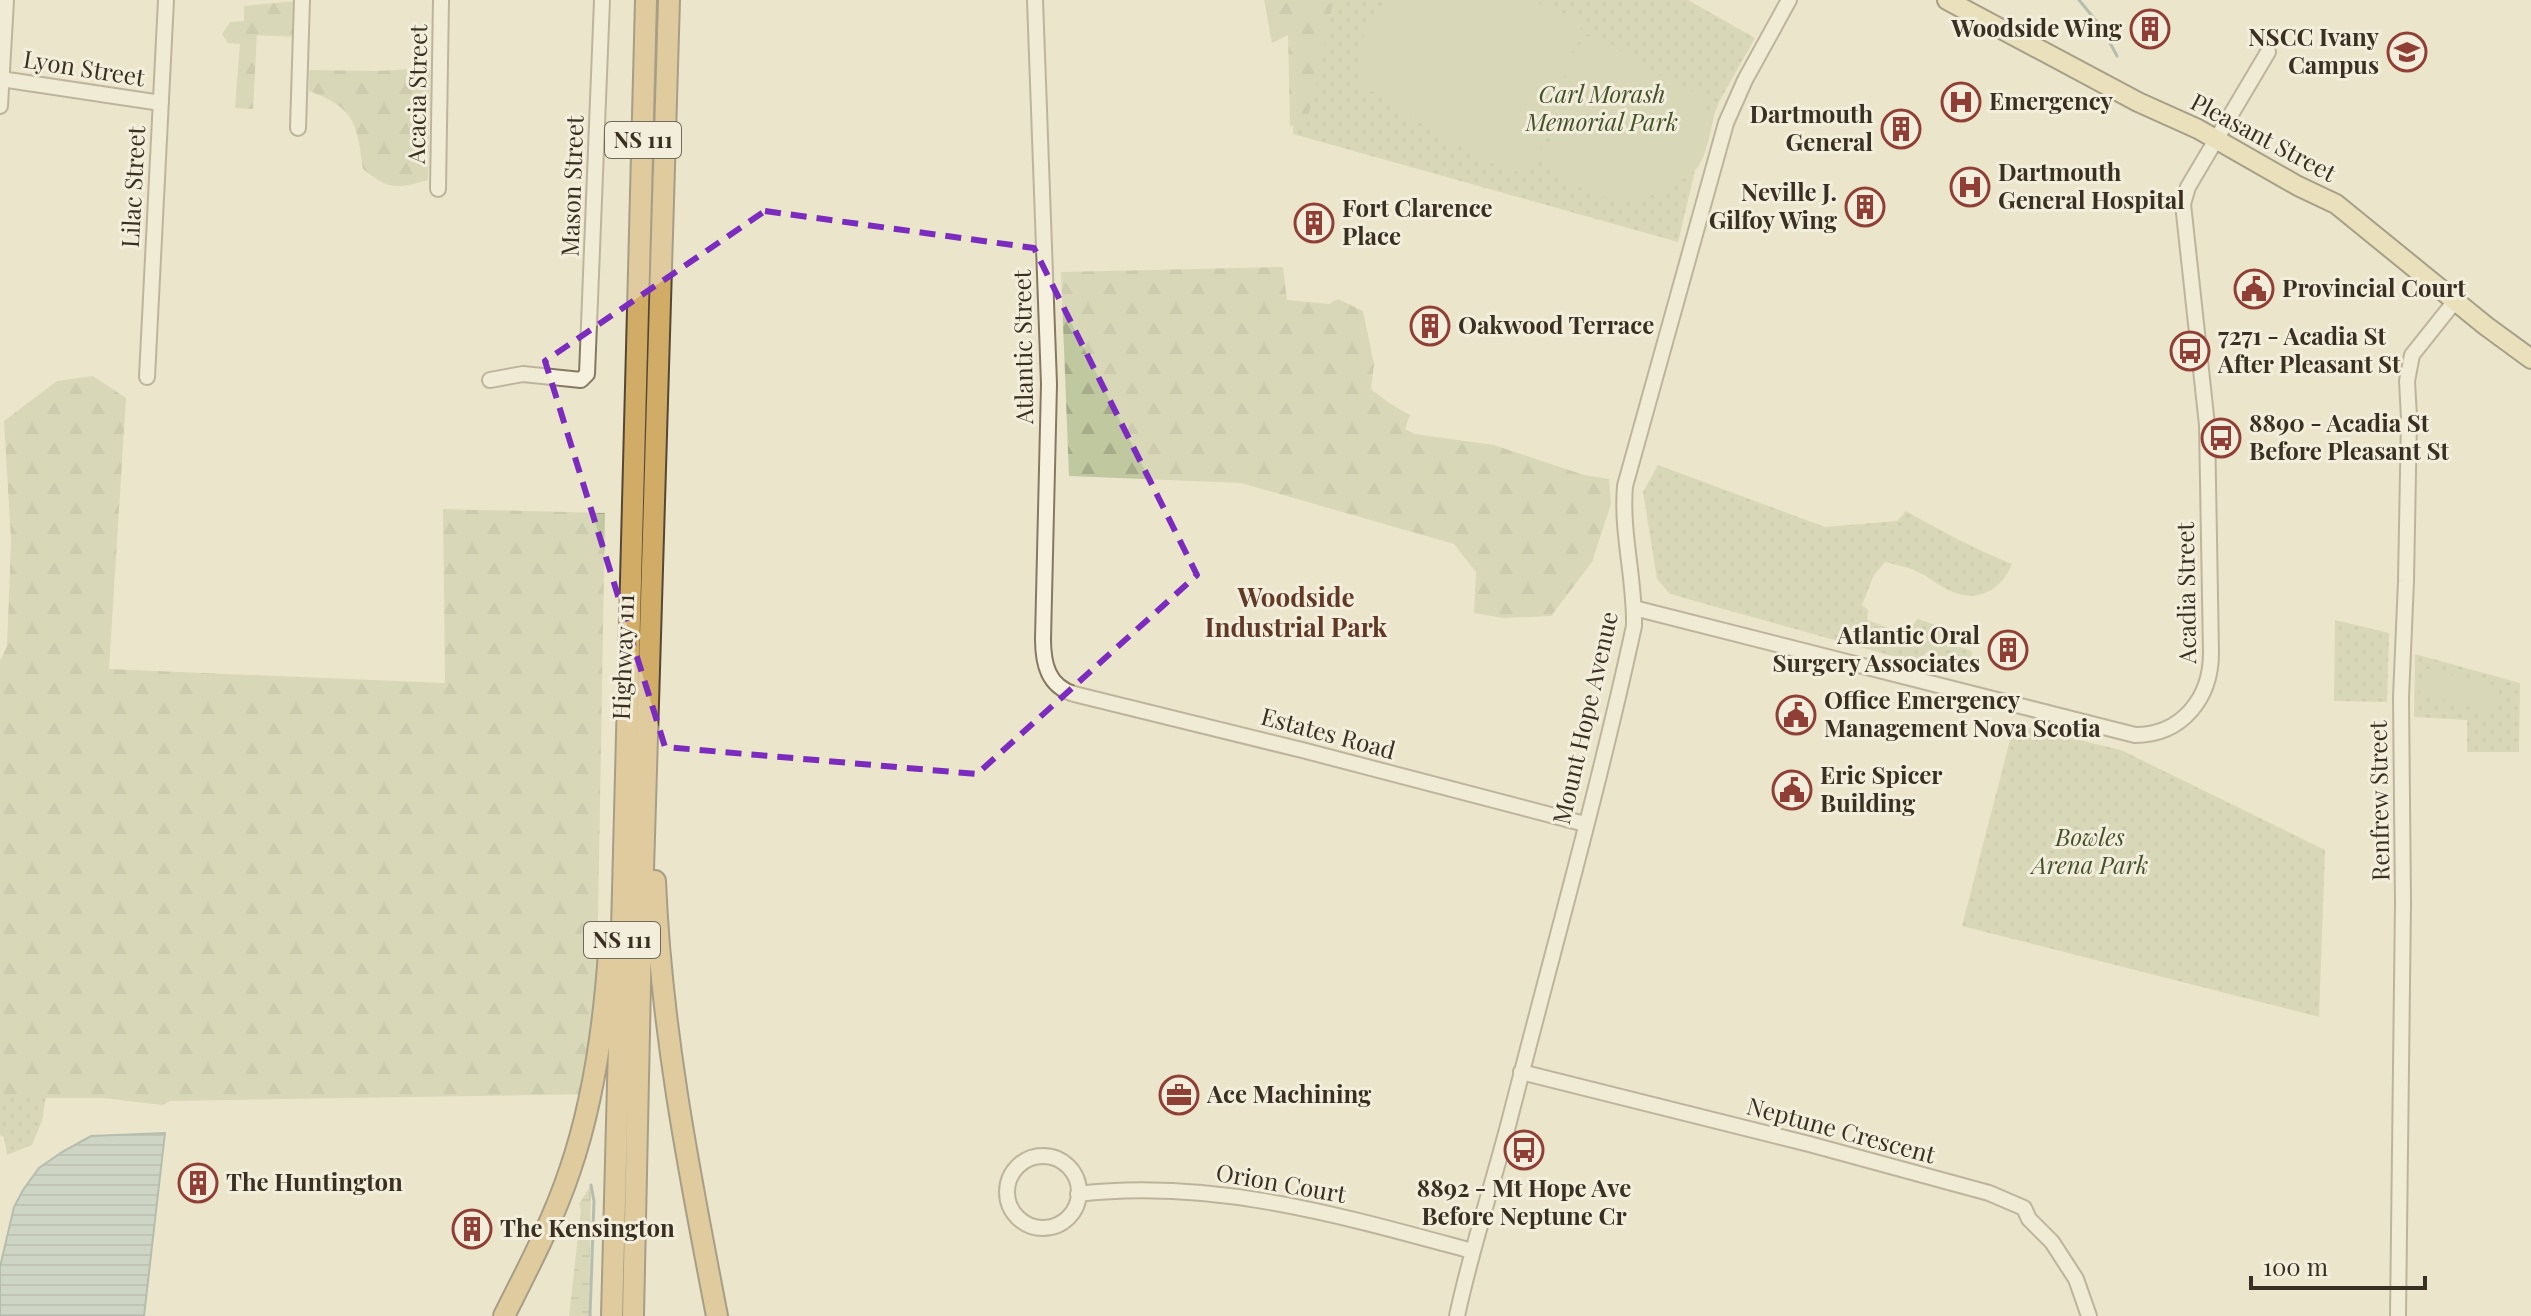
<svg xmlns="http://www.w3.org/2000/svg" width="2531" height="1316" font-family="'Playfair Display',serif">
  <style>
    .grass { fill: url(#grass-dots) }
    .forest { fill: url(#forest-firs) }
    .wetland { fill: url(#wetland-marsh) }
    .garden { fill: #c0c8a0 }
    .water { fill: url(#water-rules); stroke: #738e8a; stroke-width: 2 }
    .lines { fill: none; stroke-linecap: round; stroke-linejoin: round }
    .stream { stroke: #738e8a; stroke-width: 3 }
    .minor-casing { stroke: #877961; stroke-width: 18 }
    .major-casing { stroke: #554735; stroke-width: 22 }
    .highway-casing { stroke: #554735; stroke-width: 24 }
    .minor { stroke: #f6f1df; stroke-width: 14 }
    .major { stroke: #e9dba9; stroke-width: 18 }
    .highway { stroke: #d0ac67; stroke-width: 20 }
    .marked { fill: none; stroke: #7b2cbf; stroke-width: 6; stroke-dasharray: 16 10; stroke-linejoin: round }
    .labels { text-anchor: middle; stroke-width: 6; stroke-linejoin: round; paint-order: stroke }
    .shield { fill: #f3eedb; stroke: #71695a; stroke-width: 2 }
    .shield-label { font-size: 22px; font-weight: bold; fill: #393023 }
    .poi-label { font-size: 24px; font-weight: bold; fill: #393023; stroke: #f3eedb; text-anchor: start }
    .street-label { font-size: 24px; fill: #393023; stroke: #f3eedb }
    .park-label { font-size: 24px; font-style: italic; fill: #45532c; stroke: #f3eedb }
    .neighbourhood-label { font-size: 26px; font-weight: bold; fill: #613927; stroke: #f3eedb }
  </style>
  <defs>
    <pattern id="grass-dots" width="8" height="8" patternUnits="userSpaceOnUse" patternTransform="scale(2)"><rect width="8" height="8" fill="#c0c8a0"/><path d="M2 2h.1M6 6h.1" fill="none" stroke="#a6ac8a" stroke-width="1.8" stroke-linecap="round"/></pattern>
    <pattern id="forest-firs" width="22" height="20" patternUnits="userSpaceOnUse" patternTransform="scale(2)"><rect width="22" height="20" fill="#c0c8a0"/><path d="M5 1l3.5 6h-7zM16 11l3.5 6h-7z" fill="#a6ac8a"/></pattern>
    <pattern id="wetland-marsh" width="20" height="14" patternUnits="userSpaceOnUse" patternTransform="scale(2)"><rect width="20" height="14" fill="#c0c8a0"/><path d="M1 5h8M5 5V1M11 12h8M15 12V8" fill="none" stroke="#a6ac8a"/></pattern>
    <pattern id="water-rules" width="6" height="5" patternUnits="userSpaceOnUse" patternTransform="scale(2)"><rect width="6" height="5" fill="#acc0bc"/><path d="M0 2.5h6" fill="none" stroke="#8d9c98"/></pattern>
  </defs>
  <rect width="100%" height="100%" fill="#ebe5cc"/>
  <path class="grass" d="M1294,0h394l67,38 -36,64 -21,56 -20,84 -385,-108z
    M1658,465l167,62 72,-6 9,-10c35,20 69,38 106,53 -10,25 -33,39 -59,28 -12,-4 -22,-14 -33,-19 -10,-6 -24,-8 -35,-11l-11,13 -12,30 6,5 -1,10 38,14 13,-15 43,15 -4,12 15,5 -2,14 -44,-12 -9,10 -247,-69 -13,-15 -14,-87z
    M2335,620l54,13 -2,69 -53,-1z
    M2415,654l105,29 -1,69h-52v-32l-53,-3z
    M2020,726l101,24 204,100 -6,167 -357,-91 50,-194z
    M0,1059l47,31 -5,31 -10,24 -25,10 -3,-18 -4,-2z"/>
  <path class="forest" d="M1264,0h69l-13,70 -14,55 -16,1 -2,-91 -16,8z
    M295,1v36l-38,-2 -4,74 -18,-1 5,-64 -12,-1 -6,-9 8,-12 14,-1v-15z
    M430,68l-2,112c-32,9 -39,10 -65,-11 -6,-46 -8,-61 -54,-78v-21l68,1z
    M1283,267l4,33 42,4 9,-5 25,12 11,53 -3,25 18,14 21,12 -5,14 10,5 79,11 90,30 25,4 2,25 -19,58 -41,54 -48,2 -29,-5 2,-41 -22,-28 -213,-61 -172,-7 -8,-204z
    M93,376l33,22 -17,271 336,14 -2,-174 162,4 -10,581 -425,7 -8,4 -59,-7h-103v-437l7,-15 4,-106 -7,-119 53,-40z"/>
  <path class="wetland" d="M591,1185l-2,131h-20l12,-106 -2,-6z"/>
  <path class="garden" d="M1388,0h143l52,21 -45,136c-5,7 -9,14 -19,15 -27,1 -129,-69 -157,-87 -5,-33 -2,-63 26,-85z
    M1600,35l37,29 66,32 -3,11 14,8c-2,12 -9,45 -17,53 -17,18 -55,35 -80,32 -26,-3 -52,-21 -74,-34l29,-107 12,-22z
    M2425,668l75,19 -6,26 -75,-19z"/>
  <path class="water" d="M165,1133l-21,183h-144v-49l14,-60 9,-17 16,-22 23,-16 29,-16z"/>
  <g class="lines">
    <path class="stream" d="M2079,0l23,28 15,28
      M590,1316l4,-115 -3,-16"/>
    <g class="minor-casing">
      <path id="minor" d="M1035,0l14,384 -6,255c0,25 5,47 31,55l232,57 279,73
        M1,79l160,24
        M0,106l6,-106
        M298,128l4,-128
        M438,189l3,-189
        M147,377l19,-377
        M490,380l33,-6 58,6 6,-6 15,-374
        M1634,608l501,127c47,0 76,-37 76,-82l-4,-228 -24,-221 5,-17 80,-135
        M1521,1072l288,72 180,49 35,15 5,11 23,23 24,37 13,37
        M1007 1192a36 36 0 1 1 72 0a36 36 0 1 1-72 0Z
        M1078,1194c135,-16 265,22 394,57
        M1457,1316c14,-66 35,-129 52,-194 42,-165 89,-330 125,-496 1,-47 -13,-93 -9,-140l101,-363 19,-43 44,-80
        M2398,1316l5,-414 -2,-205 5,-116 3,-163 -2,-37 5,-26 43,-54"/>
    </g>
    <g class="major-casing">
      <path id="major" d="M1947,0l191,102 60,27 100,57 38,18 150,122 45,33"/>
    </g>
    <g class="highway-casing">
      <path id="highway" d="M655,881c6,148 34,290 62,435
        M504,1316c24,-48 49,-95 66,-146 24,-70 34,-144 39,-218
        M612,1316l34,-1316
        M633,1316l8,-379 28,-937"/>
    </g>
    <use href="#minor" class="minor"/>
    <use href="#major" class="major"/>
    <use href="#highway" class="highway"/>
  </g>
  <path d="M0 0H2531V1316H0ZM765,211l269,37 163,327 -220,199 -312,-27 -120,-386z" fill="#ebe5cc" fill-opacity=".55" fill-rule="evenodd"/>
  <path class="marked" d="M765,211l269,37 163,327 -220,199 -312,-27 -120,-386z"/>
  <defs>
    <g id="building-ring" transform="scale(2)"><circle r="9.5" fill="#f3eedb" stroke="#903f37" stroke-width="1.5"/><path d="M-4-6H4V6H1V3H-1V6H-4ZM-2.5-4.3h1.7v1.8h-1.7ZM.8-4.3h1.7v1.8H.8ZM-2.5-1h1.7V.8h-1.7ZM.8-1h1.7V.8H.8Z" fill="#903f37"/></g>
    <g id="university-ring" transform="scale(2)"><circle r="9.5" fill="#f3eedb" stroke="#903f37" stroke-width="1.5"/><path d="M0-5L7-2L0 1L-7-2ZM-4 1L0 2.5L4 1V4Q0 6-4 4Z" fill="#903f37"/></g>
    <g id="hospital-ring" transform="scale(2)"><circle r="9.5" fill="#f3eedb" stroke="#903f37" stroke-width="1.5"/><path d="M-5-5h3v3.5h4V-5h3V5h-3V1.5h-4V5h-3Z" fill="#903f37"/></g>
    <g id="civic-ring" transform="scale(2)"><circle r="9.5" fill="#f3eedb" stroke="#903f37" stroke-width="1.5"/><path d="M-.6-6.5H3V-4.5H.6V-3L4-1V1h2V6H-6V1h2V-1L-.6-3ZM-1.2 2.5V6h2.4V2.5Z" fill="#903f37"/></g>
    <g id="bus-ring" transform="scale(2)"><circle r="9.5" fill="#f3eedb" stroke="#903f37" stroke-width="1.5"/><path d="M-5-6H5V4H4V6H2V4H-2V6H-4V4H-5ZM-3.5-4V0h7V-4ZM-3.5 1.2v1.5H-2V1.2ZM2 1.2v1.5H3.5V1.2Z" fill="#903f37"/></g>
    <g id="office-ring" transform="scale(2)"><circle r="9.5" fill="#f3eedb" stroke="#903f37" stroke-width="1.5"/><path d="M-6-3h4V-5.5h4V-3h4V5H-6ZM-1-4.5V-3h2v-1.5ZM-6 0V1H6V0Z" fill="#903f37"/></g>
  </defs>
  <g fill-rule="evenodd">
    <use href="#building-ring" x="2150" y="29"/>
    <use href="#university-ring" x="2407" y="52"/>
    <use href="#hospital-ring" x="1961" y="102"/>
    <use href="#building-ring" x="1901" y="129"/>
    <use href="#hospital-ring" x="1970" y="187"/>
    <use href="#building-ring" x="1865" y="207"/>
    <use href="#building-ring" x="1314" y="223"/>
    <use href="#civic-ring" x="2254" y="289"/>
    <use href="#building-ring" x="1430" y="326"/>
    <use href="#bus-ring" x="2190" y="351"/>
    <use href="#bus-ring" x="2221" y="438"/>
    <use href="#building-ring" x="2008" y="650"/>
    <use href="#civic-ring" x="1796" y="715"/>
    <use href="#civic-ring" x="1792" y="790"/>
    <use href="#office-ring" x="1179" y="1095"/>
    <use href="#bus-ring" x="1524" y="1150"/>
    <use href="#building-ring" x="198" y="1183"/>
    <use href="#building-ring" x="472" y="1229"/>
  </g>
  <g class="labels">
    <g class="shield">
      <rect x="605" y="122" width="76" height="36" rx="6"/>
      <rect x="584" y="922" width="76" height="36" rx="6"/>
    </g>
    <g class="shield-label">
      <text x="643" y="148">NS 111</text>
      <text x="622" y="948">NS 111</text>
    </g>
    <g class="poi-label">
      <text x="2122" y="37" text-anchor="end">Woodside Wing</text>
      <text x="2379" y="46" text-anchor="end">NSCC Ivany<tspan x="2379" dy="28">Campus</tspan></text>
      <text x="1989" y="110">Emergency</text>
      <text x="1873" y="123" text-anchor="end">Dartmouth<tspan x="1873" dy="28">General</tspan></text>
      <text x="1998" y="181">Dartmouth<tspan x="1998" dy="28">General Hospital</tspan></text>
      <text x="1837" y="201" text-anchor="end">Neville J.<tspan x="1837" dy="28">Gilfoy Wing</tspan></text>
      <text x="1342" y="217">Fort Clarence<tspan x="1342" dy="28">Place</tspan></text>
      <text x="2282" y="297">Provincial Court</text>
      <text x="1458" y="334">Oakwood Terrace</text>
      <text x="2218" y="345">7271 - Acadia St<tspan x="2218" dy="28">After Pleasant St</tspan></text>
      <text x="2249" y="432">8890 - Acadia St<tspan x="2249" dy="28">Before Pleasant St</tspan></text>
      <text x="1980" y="644" text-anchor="end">Atlantic Oral<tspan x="1980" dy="28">Surgery Associates</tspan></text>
      <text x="1824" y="709">Office Emergency<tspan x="1824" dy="28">Management Nova Scotia</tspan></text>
      <text x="1820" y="784">Eric Spicer<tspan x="1820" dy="28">Building</tspan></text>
      <text x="1207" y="1103">Ace Machining</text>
      <text x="226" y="1191">The Huntington</text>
      <text x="1524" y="1197" text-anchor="middle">8892 - Mt Hope Ave<tspan x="1524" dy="28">Before Neptune Cr</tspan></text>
      <text x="500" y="1237">The Kensington</text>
    </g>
    <g class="street-label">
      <text transform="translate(84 69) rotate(9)" y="8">Lyon Street</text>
      <text transform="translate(418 94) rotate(-89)" y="8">Acacia Street</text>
      <text transform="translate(2263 138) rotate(28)" y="8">Pleasant Street</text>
      <text transform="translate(573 186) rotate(-88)" y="8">Mason Street</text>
      <text transform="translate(134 187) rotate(-87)" y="8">Lilac Street</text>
      <text transform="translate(1024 347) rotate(-91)" y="8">Atlantic Street</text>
      <text transform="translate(2187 593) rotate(-91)" y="8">Acadia Street</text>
      <text transform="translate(624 657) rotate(-88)" y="8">Highway 111</text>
      <text transform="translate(1586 718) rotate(-77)" y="8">Mount Hope Avenue</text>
      <text transform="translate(1328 734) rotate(15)" y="8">Estates Road</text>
      <text transform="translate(2380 801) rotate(-91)" y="8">Renfrew Street</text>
      <text transform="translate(1841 1131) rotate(15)" y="8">Neptune Crescent</text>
      <text transform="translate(1281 1184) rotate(10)" y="8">Orion Court</text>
    </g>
    <g class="park-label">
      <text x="1602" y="103">Carl Morash<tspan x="1602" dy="28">Memorial Park</tspan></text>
      <text x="2090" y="846">Bowles<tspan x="2090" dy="28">Arena Park</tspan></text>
    </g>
    <g class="neighbourhood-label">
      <text x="1296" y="607">Woodside<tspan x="1296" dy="30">Industrial Park</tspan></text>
    </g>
  </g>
  <path d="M2251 1276v12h174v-12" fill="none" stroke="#393023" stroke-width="4"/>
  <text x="2263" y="1276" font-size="24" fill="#393023" stroke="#f3eedb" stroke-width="6" paint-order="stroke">100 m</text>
</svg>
